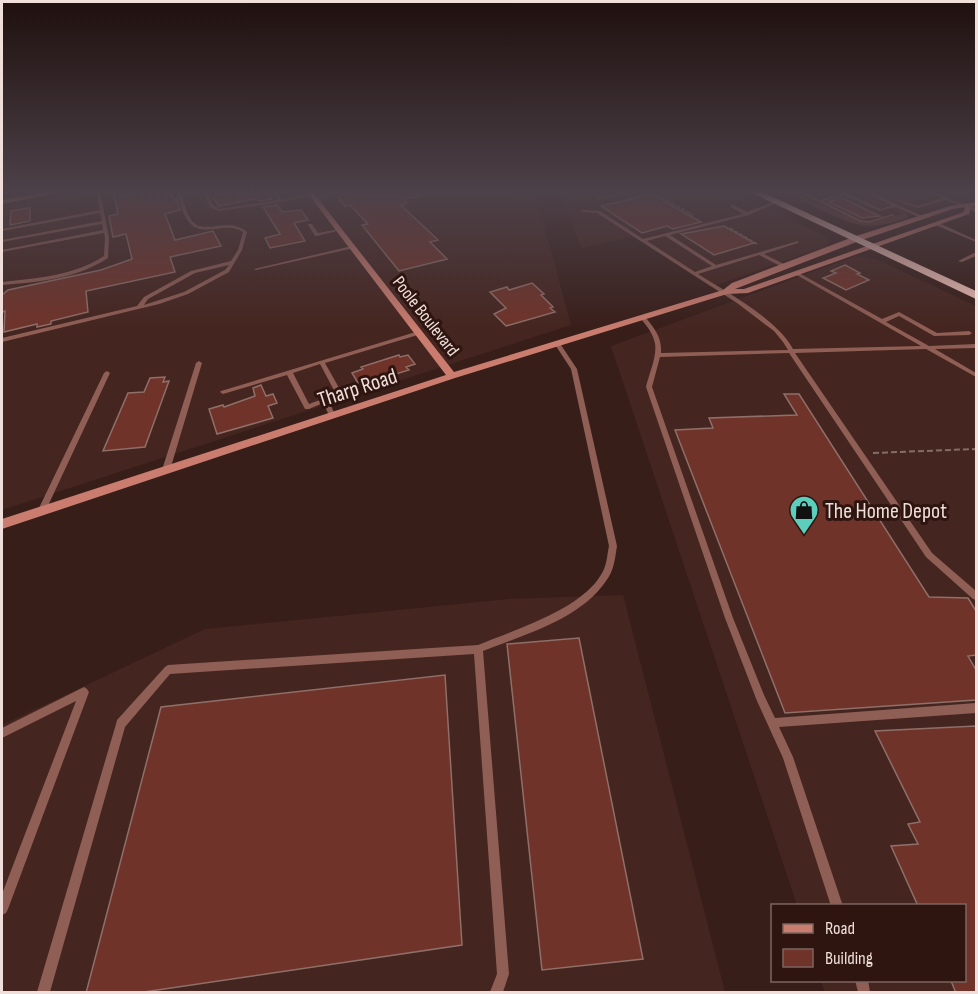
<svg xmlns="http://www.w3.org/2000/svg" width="978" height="994" font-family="'Sofia Sans Condensed',sans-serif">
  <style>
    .built { fill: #45251f }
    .green { fill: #613931 }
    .building { fill: #6f3329; stroke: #8f6f69; stroke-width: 1.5 }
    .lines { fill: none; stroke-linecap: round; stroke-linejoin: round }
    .path-far1 { stroke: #836d68; stroke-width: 1.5; stroke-dasharray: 4 1.5; stroke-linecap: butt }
    .path { stroke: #836d68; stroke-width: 2; stroke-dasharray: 6 3; stroke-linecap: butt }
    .lane { fill: #8f5e55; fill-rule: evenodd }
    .street { fill: #8f5e55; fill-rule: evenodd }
    .secondary { fill: #ca7c6e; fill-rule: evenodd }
    .highway { fill: #f2c1b7; fill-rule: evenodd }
    .labels { text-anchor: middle; stroke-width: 6; stroke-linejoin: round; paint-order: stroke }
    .far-street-label { font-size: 18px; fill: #f0deda; stroke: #2e1510 }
    .street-label { font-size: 22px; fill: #f0deda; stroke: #2e1510 }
    .poi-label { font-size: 22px; fill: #f0deda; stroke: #2e1510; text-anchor: start }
  </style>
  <rect width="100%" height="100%" fill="#381e19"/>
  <path class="built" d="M90,191h445l36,134 -569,185v-303z
    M561,191h170l96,46 3,5 -3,4 -116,41 -78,-51 -52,13z
    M780,191h196v4l-104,33 -9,-1z
    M856,256l20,3 100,47v686h-151l-4,-11 143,-1v-74l-167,-1 -186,-559z
    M623,595l102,397h-723v-267l203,-96 304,-30z"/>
  <path class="green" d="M803,197l62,26 38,-9 -10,-6 12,5 3,4c-46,20 -70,0 -112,-19z"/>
  <path class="building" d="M145,191h26l3,9 2,-1 4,11 -15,4 10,26 38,-9 8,15 -51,11 5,15 -89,19 2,21 -37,9v3l-14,3v-3l-33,8 1,-21 -3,1v-17l6,-5 93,-20 31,-11 -6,-25 -13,3 -4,-21 9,-2 -4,-18z
    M237,191h30l5,8 -13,2 -1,-3 -39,8 -7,-10z
    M353,191h66l1,5 -17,3 4,4 -6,2 37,35 -8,2 17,17 -48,12 -37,-46 6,-1 -18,-19 -5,1 -8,-9z
    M652,194l49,28 -28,7 -6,-3 -25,7 -41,-27z
    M840,198l6,2 34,16 -18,2 -33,-16z
    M277,205l5,7 19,-2 7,10 -14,3 11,18 -35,7 -5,-10 15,-4 -17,-27z
    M30,208v13l-20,4 1,-14z
    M724,226l30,17 -40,12 -33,-21z
    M845,265l15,8 -3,1 12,6 -23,10 -23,-12 13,-5 -5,-2z
    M532,283l12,11 -3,1 12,12 -3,1 5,4 -49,14 -12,-12 12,-6 -16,-16 17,-5 2,3z
    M399,355l1,2 8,-2 7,9 -9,3 3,3 -39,12 -2,-2 -10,3 -6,-10 11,-4 -2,-2z
    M165,377l-2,5 6,-1 -24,66 -42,4 25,-58 16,-1 6,-14z
    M261,385l5,11 7,-2 4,9 -9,3 5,12 -56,16 -8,-25 14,-4 1,2 31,-11 -2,-8z
    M784,394h15l130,203 39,1 8,13v44l-8,1 8,14v30l-191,13 -110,-283 38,-2 -4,-10 88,-3z
    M579,638l64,321 -101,11 -35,-326z
    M445,675l17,270 -325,48h-51l75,-286z
    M976,726v267h-20l-5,-12h13v-75h-46l-27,-60 27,-2 -10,-20 12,-2 -45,-91z"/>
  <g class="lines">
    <path class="path-far1" d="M642,194l11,-2 40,23
      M730,228l27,16"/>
    <path class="path" d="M873,453l103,-4"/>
    <path class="lane" d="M96,191h4l1,3 15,-3h8l-23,5 8,42 -1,20c-32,21 -70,24 -106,27v-3c36,-4 71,-6 102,-26l1,-18 -1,-5 -102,19v-2l101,-20 -1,-6 -100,18v-2l100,-19 -2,-8 -98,18v-2l98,-19z
      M176,191h4c4,10 6,23 13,31 12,13 36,-6 54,10l-5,18 -13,22 -41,22 -29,10 -157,38v-4l135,-32 7,-9 47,-26 40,-10 7,-11 5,-18c-16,-12 -41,7 -54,-10 -7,-8 -9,-21 -13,-31zM229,265l-4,5 -41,22 -40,13 4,-6 47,-26z
      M208,191h4l-3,6 4,8 7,4 58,-9 -6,-9h4l6,9 30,-6 2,1 -33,7 -62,9 -9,-4 -5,-10z
      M344,191h7l-36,8 -2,-1z
      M629,191h7l-39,9 -2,-1z
      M796,191h5l19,9 21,-6 -5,-3h5l40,18 11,-4 -31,-14h5l59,26 -4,1 -26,-11 -15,4 -36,-16 -21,6 38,19 8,1 24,-7 2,1 -26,8 -9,-1z
      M926,191h5l39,16 -3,1 -21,-8 -28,8 -23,-8 2,-1 21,7 24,-8z
      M776,201l3,1 -30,13 -79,20 46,30 82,-24v2l-34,11 22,11v2h-4l-23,-12 -61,19c29,18 80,46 95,75l128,-3 -126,-72v-2h2l85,47 17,-7 38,21 32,-2 3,2 -3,2 -35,1 -35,-20 -13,6 43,24 47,-2v4l-41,1 41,24v4l-50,-28 -131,4 137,200 44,38v9l-3,-1 -47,-42 -137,-204 -129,4 -8,30 81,231 31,77 11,23 201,-15v10l-197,14 14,30 50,149h-12l-48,-148 -26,-57 -32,-83 -79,-231c3,-14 13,-34 8,-47 -2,-8 -8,-15 -13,-21l5,-1c9,11 16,20 15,35l127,-3 -5,-8 -9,-11 -37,-28 -140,-90 -14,-1 -2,-1 2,-1 17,1 43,28 100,-25 -12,-7v-2h2l14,7zM665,236l47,30 -17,6 -48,-31z
      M935,223h4l37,17v2l-41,-17z
      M308,224h4l6,9 21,-4 2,1 -24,6h-2l-7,-11z
      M352,246l2,1v1l-98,22 -2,-1z
      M974,253h2v3l-14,6 -4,-1z
      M419,331l3,2 -1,1 -96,29 18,32 -1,1 -13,5 6,14 -1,2h-4l-7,-14 -14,6h-4l-18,-34 -64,19 -3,-2 1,-1zM320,364l16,30 -27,10 -16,-31z
      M557,341l2,1 18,27 40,177c-2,12 -3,25 -11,35 -25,38 -83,54 -123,70l26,323 -6,18h-13l7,-18 -23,-320 -304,20 -45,53 -75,265h-13l79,-268 1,-4 48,-53 3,-2 310,-20c36,-15 105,-36 124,-72 5,-8 5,-18 7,-27l-38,-177 -17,-26z
      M199,361l3,2 -32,107 -4,3 -4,-3 34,-107z
      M107,371l3,2 -64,137 -1,2h-6l-1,-2 66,-137z
      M84,687l3,2 2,3 -81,217 -2,4 -4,2v-21l74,-193 -74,37v-10z
      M855,980h13l2,12h-12z"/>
    <path class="street" d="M968,205l8,3v4l-10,-4v-2z"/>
    <path class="secondary" d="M54,191h13l-65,13v-4z
      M306,191h6l142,181 269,-82 9,-7 121,-46 97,-31 26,-4v4l-5,1 -2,7 -221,79 -21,1 -272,84 -453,151v-10l444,-144zM965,207l-1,5 -220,77h-9l124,-48 94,-32z"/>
    <path class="highway" d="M748,191h12l216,100v8z"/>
  </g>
  <linearGradient id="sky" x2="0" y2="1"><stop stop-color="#1f100e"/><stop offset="0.58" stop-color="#4d4149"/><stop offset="1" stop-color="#4d4149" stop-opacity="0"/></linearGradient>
  <rect width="978" height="330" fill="url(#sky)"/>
  <defs>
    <g id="shop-pin" transform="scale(1.5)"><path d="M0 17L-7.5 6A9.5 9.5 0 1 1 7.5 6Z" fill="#5bcebc" stroke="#2e1510"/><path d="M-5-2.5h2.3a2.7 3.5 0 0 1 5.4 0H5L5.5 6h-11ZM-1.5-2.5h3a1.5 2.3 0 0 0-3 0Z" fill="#111"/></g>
  </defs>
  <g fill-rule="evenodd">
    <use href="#shop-pin" x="804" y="510"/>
  </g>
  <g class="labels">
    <g class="far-street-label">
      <text transform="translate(426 316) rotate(52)" y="6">Poole Boulevard</text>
    </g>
    <g class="street-label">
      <text transform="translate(357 387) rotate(-18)" y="8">Tharp Road</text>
    </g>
    <g class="poi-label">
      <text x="825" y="518">The Home Depot</text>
    </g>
  </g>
  <rect width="978" height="994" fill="none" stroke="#f0deda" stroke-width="6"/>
  <rect x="771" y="904" width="195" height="78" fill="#2e1510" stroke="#7c6561" stroke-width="1.5"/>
  <rect x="783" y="924" width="30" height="9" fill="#ca7c6e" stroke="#7c6561" stroke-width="1.5"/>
  <text x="825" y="934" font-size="18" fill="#f0deda">Road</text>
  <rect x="783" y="949" width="30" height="18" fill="#6f3329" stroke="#7c6561" stroke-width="1.5"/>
  <text x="825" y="964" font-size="18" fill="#f0deda">Building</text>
</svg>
